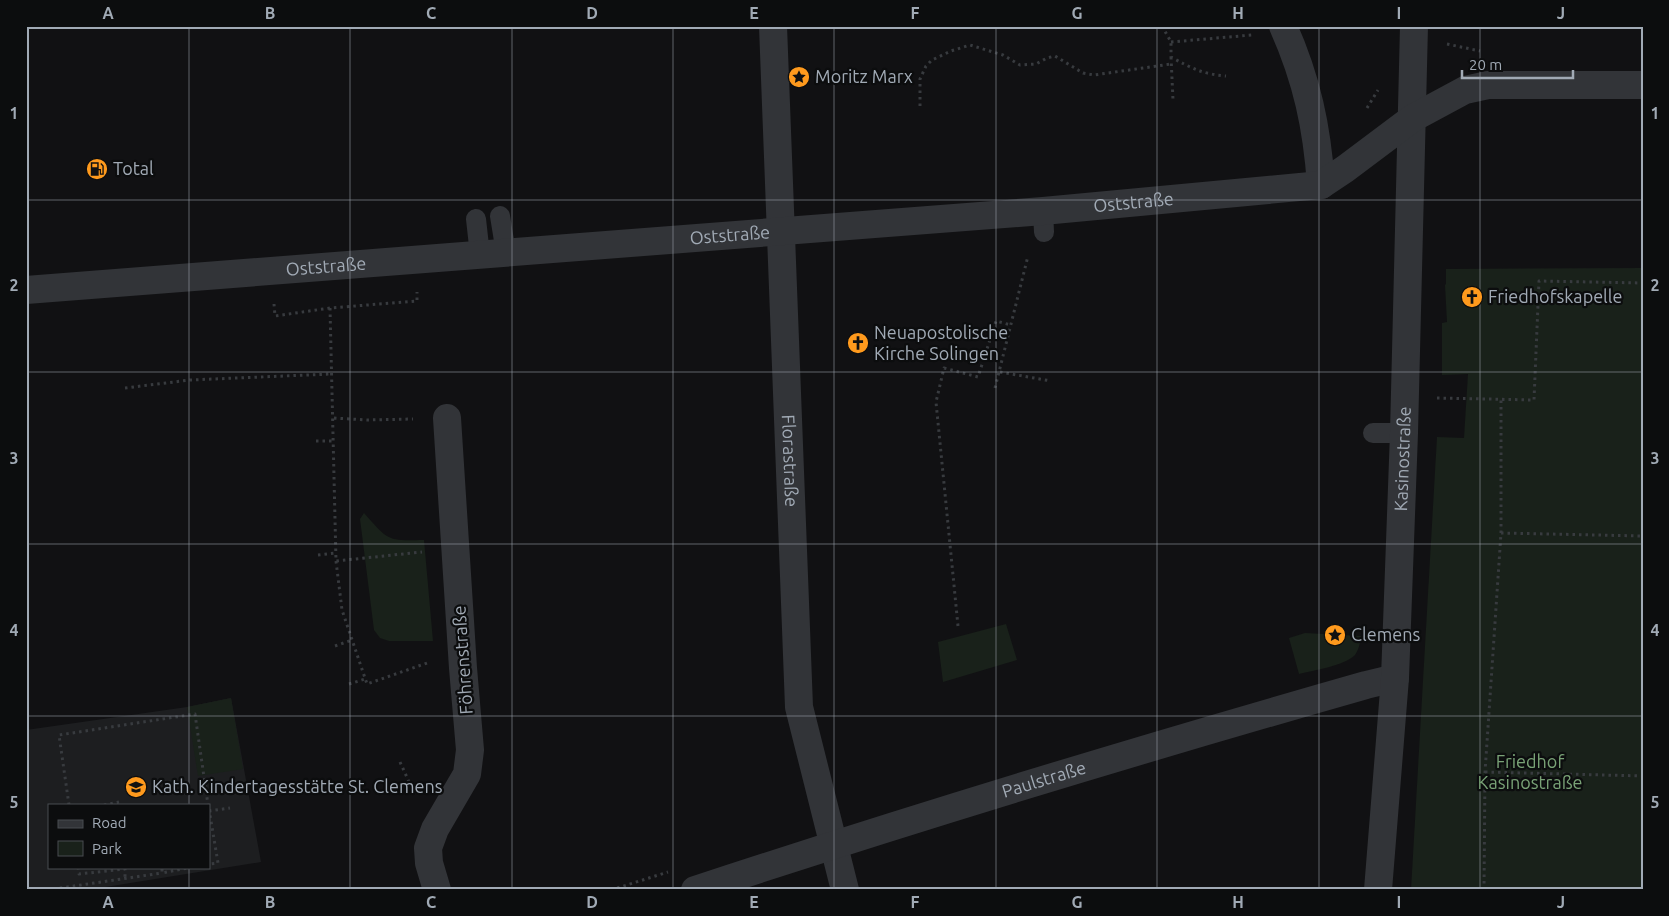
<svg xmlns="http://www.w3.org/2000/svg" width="1669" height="916" font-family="Ubuntu,sans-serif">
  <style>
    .built { fill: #1d1e20; fill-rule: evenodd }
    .green { fill: #19211a }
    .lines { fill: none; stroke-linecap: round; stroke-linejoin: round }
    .path { stroke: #383b3f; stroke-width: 3; stroke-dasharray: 2.5 4; stroke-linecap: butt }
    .service { stroke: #323438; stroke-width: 20 }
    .minor { stroke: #323438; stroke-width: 28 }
    .tertiary { stroke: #323438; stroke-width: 28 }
    .grid { fill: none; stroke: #a1aab5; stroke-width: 1; stroke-opacity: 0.55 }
    .labels { text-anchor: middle; stroke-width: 4.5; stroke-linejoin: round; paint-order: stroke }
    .poi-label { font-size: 18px; fill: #a1aab5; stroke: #0c0d0e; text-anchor: start }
    .street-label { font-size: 18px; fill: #a1aab5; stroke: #0c0d0e }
    .park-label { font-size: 18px; fill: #79a276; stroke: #0c0d0e }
    .neatline { fill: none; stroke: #a1aab5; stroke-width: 2 }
    .grid-label { font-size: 16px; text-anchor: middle; font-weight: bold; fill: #a1aab5 }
  </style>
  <rect width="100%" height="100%" fill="#111113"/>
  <path class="built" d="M231,698l30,164 -174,28h-61v-160l161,-23zM49,805h160v62h-160z"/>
  <path class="green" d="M1643,268v622h-232l26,-453 27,1 4,-64 -26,1v-52l5,-1 -2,-37 1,-1v-15z
    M364,513c25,28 23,28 60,27l9,101h-44l-9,-3 -6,-8 -14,-111z
    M1006,624l11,36 -74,22 -5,-40z
    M1305,633l56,3c-1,7 -2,13 -6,19 -11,11 -41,15 -56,19l-10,-36z
    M231,698l12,71 -45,7 -11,-69z"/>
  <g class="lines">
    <path class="path" d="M1162,26l9,16v15c20,11 31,17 55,19
      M1171,42l81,-7
      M1447,44l33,7
      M1171,57l2,43
      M920,106v-27l6,-13 6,-6 19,-9 19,-6 33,10 17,10 16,-1 11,-6 8,-2 28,17 11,2 77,-11
      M1367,108l11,-18
      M274,304l1,12 55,-8 87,-7v-9
      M330,308l6,253 86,-9
      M1000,372l51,9
      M125,388l65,-8 141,-6
      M995,388l33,-132
      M1437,398l97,2 5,-119 104,2
      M334,418l33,2 46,-1
      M316,441h18
      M1501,533l142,3
      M318,555l18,-2
      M336,561l6,49 25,74 63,-22
      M958,626l-22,-224 8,-34 34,9 18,-56 15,4
      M335,646l17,-6
      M349,684l16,-5
      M400,762l15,33
      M1485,772l158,4
      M69,805l-10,-70 136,-21 13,91
      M104,805l15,-3
      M209,809l9,54 -9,1
      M209,811l21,-3
      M78,867l1,7 46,-5v9
      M162,869v4l31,-6
      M47,890l115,-17
      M611,890l57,-18
      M1484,890l1,-118 16,-239v-134"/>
    <path class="service" d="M1043,211l1,21
      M500,216l6,37
      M476,219l4,36
      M1373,433h31"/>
    <g class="minor">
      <path id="s1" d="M773,26l26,681 46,183"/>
      <path d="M1283,26c24,54 34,101 38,159"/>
      <path d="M437,890l-8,-27 -1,-15 7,-19 32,-55 3,-24 -7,-82 -16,-250"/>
      <path id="s2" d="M695,890c222,-73 446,-141 671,-205l29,-7"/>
      <path id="s3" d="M1378,890l17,-212 9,-245 10,-407"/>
    </g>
    <path class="tertiary" id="s4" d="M26,290l1017,-79 278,-26 24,-16 68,-51 52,-28 23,-5h155"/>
  </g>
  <path class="grid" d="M189,26v779M350,26v864M512,26v864M673,26v864M834,26v864M996,26v864M1157,26v864M1319,26v864M1480,26v864M26,200h1617M26,372h1617M26,544h1617M26,716h1617M189,867v23"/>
  <defs>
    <g id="sight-disc" transform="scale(1.125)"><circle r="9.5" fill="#ff9a1d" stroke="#0c0d0e"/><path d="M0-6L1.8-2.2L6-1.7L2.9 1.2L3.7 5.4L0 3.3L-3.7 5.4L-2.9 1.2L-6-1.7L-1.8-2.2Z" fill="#111"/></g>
    <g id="fuel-disc" transform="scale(1.125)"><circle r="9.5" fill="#ff9a1d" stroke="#0c0d0e"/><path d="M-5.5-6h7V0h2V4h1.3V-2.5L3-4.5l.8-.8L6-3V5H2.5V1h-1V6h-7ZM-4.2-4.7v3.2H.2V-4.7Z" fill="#111"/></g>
    <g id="church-disc" transform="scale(1.125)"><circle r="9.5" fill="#ff9a1d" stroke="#0c0d0e"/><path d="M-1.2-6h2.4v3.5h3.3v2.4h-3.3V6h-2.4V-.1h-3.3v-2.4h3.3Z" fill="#111"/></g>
    <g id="school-disc" transform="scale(1.125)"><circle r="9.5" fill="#ff9a1d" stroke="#0c0d0e"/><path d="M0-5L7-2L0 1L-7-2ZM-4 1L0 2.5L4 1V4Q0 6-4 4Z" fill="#111"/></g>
  </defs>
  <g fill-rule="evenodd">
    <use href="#sight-disc" x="799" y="77"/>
    <use href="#fuel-disc" x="97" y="169"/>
    <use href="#church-disc" x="1472" y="297"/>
    <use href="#church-disc" x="858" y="343"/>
    <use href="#sight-disc" x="1335" y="635"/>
    <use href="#school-disc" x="136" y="787"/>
  </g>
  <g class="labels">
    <g class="poi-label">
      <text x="815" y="83">Moritz Marx</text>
      <text x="113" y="175">Total</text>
      <text x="1488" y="303">Friedhofskapelle</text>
      <text x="874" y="339">Neuapostolische<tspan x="874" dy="21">Kirche Solingen</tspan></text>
      <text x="1351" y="641">Clemens</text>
      <text x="152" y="793">Kath. Kindertagesstätte St. Clemens</text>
    </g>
    <g class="street-label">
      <text dy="6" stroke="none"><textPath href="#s4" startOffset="1111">Oststraße</textPath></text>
      <text dy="6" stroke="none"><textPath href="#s4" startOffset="706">Oststraße</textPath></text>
      <text dy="6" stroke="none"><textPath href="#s4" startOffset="301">Oststraße</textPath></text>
      <text dy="6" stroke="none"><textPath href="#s3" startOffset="432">Kasinostraße</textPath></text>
      <text dy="6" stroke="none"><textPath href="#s1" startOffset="435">Florastraße</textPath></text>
      <text transform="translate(463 660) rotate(-94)" y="6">Föhrenstraße</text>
      <text dy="6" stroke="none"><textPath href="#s2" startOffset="366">Paulstraße</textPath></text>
    </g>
    <g class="park-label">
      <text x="1530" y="768">Friedhof<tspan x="1530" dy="21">Kasinostraße</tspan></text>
    </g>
  </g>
  <rect width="1669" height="916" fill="none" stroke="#0c0d0e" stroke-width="55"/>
  <rect x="48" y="804" width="162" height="65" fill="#0c0d0e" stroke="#484c51"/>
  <rect x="58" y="820" width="25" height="8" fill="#323438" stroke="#484c51"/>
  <text x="92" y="828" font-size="15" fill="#a1aab5">Road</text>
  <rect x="58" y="841" width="25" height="15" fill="#19211a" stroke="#484c51"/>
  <text x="92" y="854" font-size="15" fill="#a1aab5">Park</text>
  <path d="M1462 70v8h111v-8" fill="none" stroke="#a1aab5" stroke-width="2.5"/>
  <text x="1469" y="70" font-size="15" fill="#a1aab5" stroke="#0c0d0e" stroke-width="4" paint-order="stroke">20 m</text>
  <rect x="28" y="28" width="1614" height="860" class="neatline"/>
  <g class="grid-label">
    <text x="108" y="19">A</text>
    <text x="270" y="19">B</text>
    <text x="431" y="19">C</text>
    <text x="592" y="19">D</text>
    <text x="754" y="19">E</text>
    <text x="915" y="19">F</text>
    <text x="1077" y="19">G</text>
    <text x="1238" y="19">H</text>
    <text x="1399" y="19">I</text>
    <text x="1561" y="19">J</text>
    <text x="14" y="119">1</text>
    <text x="1655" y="119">1</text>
    <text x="14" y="291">2</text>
    <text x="1655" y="291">2</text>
    <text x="14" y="464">3</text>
    <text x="1655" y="464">3</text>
    <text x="14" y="636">4</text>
    <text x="1655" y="636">4</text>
    <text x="14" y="808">5</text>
    <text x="1655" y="808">5</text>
    <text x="108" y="908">A</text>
    <text x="270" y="908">B</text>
    <text x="431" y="908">C</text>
    <text x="592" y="908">D</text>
    <text x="754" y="908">E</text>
    <text x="915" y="908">F</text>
    <text x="1077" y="908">G</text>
    <text x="1238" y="908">H</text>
    <text x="1399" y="908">I</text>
    <text x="1561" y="908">J</text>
  </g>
</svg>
